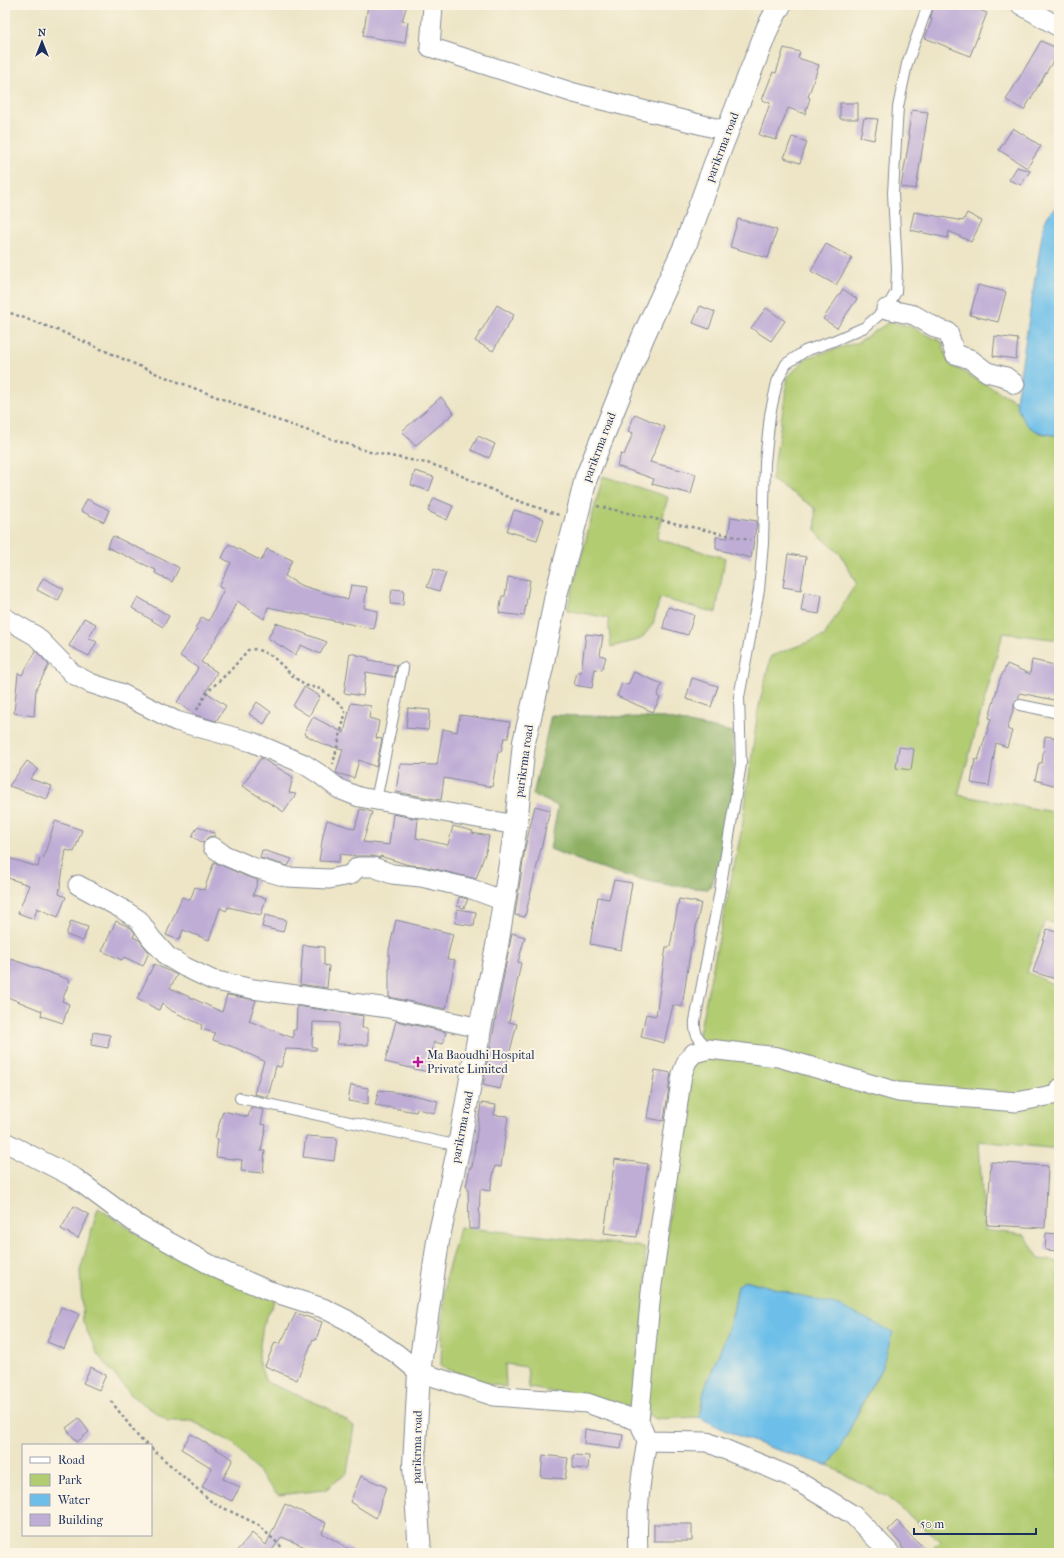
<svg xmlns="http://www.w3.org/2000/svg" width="1064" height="1558" font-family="'IM FELL French Canon',serif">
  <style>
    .green { fill: #b2cc72; stroke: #667e68 }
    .forest { fill: #8db064; stroke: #547061 }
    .water { fill: #6dbfe9; stroke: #4477a4 }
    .building { fill: #bfadd6 }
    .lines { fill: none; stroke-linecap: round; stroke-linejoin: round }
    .service-casing { stroke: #848a92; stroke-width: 12 }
    .minor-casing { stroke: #848a92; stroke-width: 21 }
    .tertiary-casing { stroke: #848a92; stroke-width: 24 }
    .path { stroke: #848a92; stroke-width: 2.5; stroke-dasharray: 3 3; stroke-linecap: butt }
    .service { stroke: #fff; stroke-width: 10 }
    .minor { stroke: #fff; stroke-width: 19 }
    .tertiary { stroke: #fff; stroke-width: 22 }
    .poi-dot { fill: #b5179e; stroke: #fcf5e5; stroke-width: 1.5 }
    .labels { text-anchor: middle; stroke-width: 4; stroke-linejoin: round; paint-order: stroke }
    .street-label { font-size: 12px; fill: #1b2f5e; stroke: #fcf5e5 }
    .poi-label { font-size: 12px; fill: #1b2f5e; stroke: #fcf5e5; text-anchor: start }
  </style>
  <rect width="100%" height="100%" fill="#fcf5e5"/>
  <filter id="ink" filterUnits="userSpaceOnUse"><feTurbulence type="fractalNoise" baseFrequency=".025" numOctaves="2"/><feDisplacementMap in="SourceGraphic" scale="8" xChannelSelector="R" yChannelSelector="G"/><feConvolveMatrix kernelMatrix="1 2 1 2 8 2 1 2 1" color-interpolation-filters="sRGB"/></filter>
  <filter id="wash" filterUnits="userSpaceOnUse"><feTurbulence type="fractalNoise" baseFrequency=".012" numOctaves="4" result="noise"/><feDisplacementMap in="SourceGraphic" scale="16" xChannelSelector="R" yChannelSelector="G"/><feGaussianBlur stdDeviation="0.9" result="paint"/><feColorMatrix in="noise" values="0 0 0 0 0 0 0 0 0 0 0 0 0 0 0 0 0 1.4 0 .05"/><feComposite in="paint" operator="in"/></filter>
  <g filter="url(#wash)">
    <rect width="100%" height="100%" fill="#ede5c6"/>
    <path class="green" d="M889,322l20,4 33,16 7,22 67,37 4,14 19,18 20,3v204l-56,-7 -45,162 101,18v111l-14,-3 -18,51 32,15v162l-80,-8 5,89 41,5 14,24 20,3v291h-130l11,-12 -53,-44 -58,-31c19,-32 35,-66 53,-99l-81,-71 -56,-16 -7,6 -5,27 -8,26 -20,48 -6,30 -43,2 -14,-9 46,-324 54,-258 16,-118 13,-54 53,-20 32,-53 -14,-27 -26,-24 -1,-24 -43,-28 16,-103 18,-19 53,-16z
      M603,476l65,21 -11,42 68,19 -9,55 -56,-15 -7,26 -12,15 -30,8 -3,-29 -41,-8z
      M98,1208l41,27 137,63 -13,27 -5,35 8,22 62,26 26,18 -7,47 -22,17 -47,5 -45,-52 -41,-22h-24l-36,-25 -34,-41 -15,-33 -3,-51z
      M460,1227l184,20 3,31 -13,130 -33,-8 -72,-12 -2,-21 -22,-3 1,23 -16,-3 -49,-17 1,-38 4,-53z"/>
    <path class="forest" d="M551,715l114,3 68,14 2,67 -7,44 -19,46c-55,-2 -108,-19 -159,-40l8,-43 -25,-11z"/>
    <path class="water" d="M1059,207v229c-26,-4 -36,-7 -43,-35l27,-173c3,-9 6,-18 16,-21z
      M745,1280l97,27 51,25 -11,35 -19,35 -19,39 -15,25c-45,-14 -89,-26 -130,-49l6,-30 20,-48 8,-26 5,-27z"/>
    <g id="blocks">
      <path class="building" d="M368,5h39l-5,16 6,1 -3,21 -42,-7z
        M934,5h32l21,8 -17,43 -45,-18 7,-19h-2z
        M1041,41l18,8v14l-6,-2 -29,49 -18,-10z
        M784,48l16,4 -2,6 21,7 -11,32 2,1 -5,16 -17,-6 -12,32 -17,-5 11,-32 -8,-3 11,-28 3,1z
        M840,103h18v16h-18z
        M912,110l16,2 -12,77 -15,-2 9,-52 -2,-1z
        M864,118l14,1 -4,21 -14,-3z
        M1013,128l28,18 -14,22 -28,-18z
        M792,137l15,5 -7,21 -16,-5z
        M1017,167l13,4 -9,14 -12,-5z
        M914,212l49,9 4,-8 15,8 -11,21 -22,-11 -1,7 -38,-8z
        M738,219l39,11 -9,28 -38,-11z
        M826,244l26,14 -16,27 -25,-14z
        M978,285l28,7 -8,30 -28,-7z
        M843,289l14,10 -20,29 -14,-9z
        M497,305l17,10 -21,36 -18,-10z
        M700,306l15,6 -6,17 -16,-6z
        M766,308l19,13 -14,20 -20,-13z
        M995,336l23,3 -2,20 -23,-3z
        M441,397l13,16 -39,33 -13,-15z
        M635,414l30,13 -15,35 46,12 -5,20 -39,-10 2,-5 -37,-13 4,-12 3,1 9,-22 -5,-2z
        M478,436l17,8 -6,14 -18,-8z
        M415,471l19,6 -5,14 -18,-6z
        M434,498l19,8 -6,14 -19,-9z
        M87,499l22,11 -5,12 -23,-11z
        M514,510l30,9 -7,21 -30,-9z
        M731,517l26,4 -6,37 -35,-9v-12l12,1z
        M113,536l65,31 1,1 -7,14 -17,-9 1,-3 -49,-23z
        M229,544l32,17 6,-12 25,11 -7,16 15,9 48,15 3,-15 16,2 -3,21 14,3 -4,18 -106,-22 -4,12 -27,-18 -10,21 -26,40 16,10 -11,20 20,14 -10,15 -21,-6 -18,-13 9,-12 12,-22 -18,-12 17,-27 -2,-1 7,-11 7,4 15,-32 -5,-2 12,-24 -9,-5z
        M788,554l18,3 -5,33 -18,-3z
        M434,569l12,4 -7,18 -12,-4z
        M508,577l22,3 -6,36 -25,-3 3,-17h3z
        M43,578l21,11 -6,12 -21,-11z
        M392,589l12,1 -1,15 -13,-1z
        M804,592l18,3 -3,19 -18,-3z
        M138,597l31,19 -6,11 -31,-19z
        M668,607l26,8 -6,20 -25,-7z
        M84,618l12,6 -7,14 8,4 -8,14 -20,-10z
        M276,623l51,19 -7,12 -19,-9 -6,10 -27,-17z
        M586,634l17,2 -3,19 6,2 -4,13 -7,-1 -3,19 -18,-3 3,-13h4z
        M36,651l13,14 -13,24 -2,27 -20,-3 4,-40 4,2z
        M350,653l19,5v2l28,5 -2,12 -29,-5 -3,24 -19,-3z
        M1032,660l27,6v35l-39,-8 -2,6 -4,4v5l-7,21 5,2 -5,16 -11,-4 -7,43 -18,-3 4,-24 3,1 13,-41 -2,-1 11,-39 7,-15 23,10z
        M634,672l28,12 -5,12 3,2 -7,14 -36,-16 5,-13 6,2z
        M692,678l26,8 -7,21 -25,-8z
        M304,687l16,9 -11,20 -16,-10z
        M257,702l14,10 -7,12 -15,-10z
        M351,703l20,3 -2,12 10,3 -3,17 6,1 -6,28 -17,-7 -5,18 -18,-5 7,-24 -19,-4 -20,-11 9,-17 31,16z
        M408,708l22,2 -2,20 -22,-2z
        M460,715l50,7 -2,16h-4l-3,14h-3l-6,35 -48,-9 -3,22 -45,-8 4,-28 37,1 6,-36 14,3z
        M1045,736l14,2v40l-2,8 -22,-6 4,-17h3z
        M899,747l15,2 -3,21 -15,-2z
        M261,758l32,19 -4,16 7,1 -12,18 -42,-26z
        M27,761l11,8 -8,10 22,7 -5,13 -38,-13z
        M535,806l15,4 -25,107 -10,-2 10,-67z
        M360,809l12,3 -9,30 26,3 4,-31 25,5 -2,19 32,7 5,-19 20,5 -1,2 17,3 -2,12 -11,31 -53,-13 -14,-1 -29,-9v2l-7,-2h-17l-16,-2 -1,8 -20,-1 4,-26 4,-15 28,9z
        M55,821l27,9 -8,22 -8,-2 -7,44 7,3 -8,20 -21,-9 -3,11 -16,-6 11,-28 -24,-8v-20l33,10 2,-9 3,1z
        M198,826l18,8 -2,2 -6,1 -5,6 -11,-7z
        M262,850l30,9 -4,7 -28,-8z
        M214,862l34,15 10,3 -5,15 13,3 -5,17 -33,-8 -2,4 -6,-3 -11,32 -26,-10 -4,10 -13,-5 16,-38 8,3 5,-13 9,3z
        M614,880l18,3 -11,67 -31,-6 8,-47 11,2z
        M459,897l9,2 -4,9 -7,-2z
        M679,899l22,4 -9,44h-1l-9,60 -9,-2 -9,38 -23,-6 5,-23 10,2 10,-69h4z
        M457,909l19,3 -2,14 -19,-3z
        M265,915l21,5 -3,12 -21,-5z
        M396,920l57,14 -6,25 8,1 -9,49 -57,-12v-47z
        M71,921l17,6 -5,14 -17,-6z
        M116,921l15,7 4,5 -2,4 6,3 10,12 -6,14 -19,-9 -2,3 -20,-9z
        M1047,929l12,4v47l-26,-8z
        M512,933l13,4 -7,25 3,1 -12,59 8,2 -17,65 -17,-4z
        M303,945l21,2v18l5,1 -2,22 -27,-4z
        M5,957l65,23 -8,21 7,3 -6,19 -22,-7 1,-5 -37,-15z
        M154,964l23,11 -7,13 52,24 5,-17 29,5 -7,21 44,17v-8h3l1,-24 66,10 -1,12h6v17l-31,-1 2,-21 -26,-1 -1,24 5,2 -1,2 -30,-1 -5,18 -5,-1 -8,31 -14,-3 10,-33 -28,-13 -23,-8 2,-7 -14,-4 1,-4 -30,-14 -10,-8 -3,7 -22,-11z
        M396,1021l50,11 -3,12 -9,-2 -6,30 -43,-10z
        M93,1032l17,3 -2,13 -17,-3z
        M655,1070l16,3 -7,48 -17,-3z
        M351,1085l17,3v16l-20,-3z
        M379,1090l38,6 21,5 -3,12 -18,-4 -1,3 -41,-7z
        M481,1103l15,2 -2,10 14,1 -7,51 -6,-1 -5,25 -10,-2 -1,40h-10l-1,-42h-2l4,-20h2z
        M251,1107l13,3 -3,14 5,1 -5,26h4l-2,22 -22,-2 1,-11 -26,-3 2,-18 -3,-1 8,-27 25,6z
        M306,1136l31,2 -3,23 -31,-4z
        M615,1159l33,5 -11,73 -33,-4z
        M991,1162l57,4 -3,62 -58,-3z
        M74,1206l15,9 -11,23 -17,-9z
        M1046,1233l13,1v17l-14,-1z
        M61,1307l18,7 -15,35 -17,-7z
        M296,1313l26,9 -6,18 -3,-1 -16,41 -32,-14 10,-24 5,2z
        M91,1367l15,8 -7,15 -16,-7z
        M79,1418l10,14 -12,10 -11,-14z
        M585,1429l38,6 -2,14 -37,-5z
        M191,1434l42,25 -10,20 17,8 -8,14 -30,-14 10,-19 -31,-19z
        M543,1455l25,3 -3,21 -24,-2z
        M573,1455l16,1 -1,13 -15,-1z
        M361,1476l25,11 -10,31 -26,-16z
        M285,1504l41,19 -4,10 34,20h-37l-37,-16 -10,13 4,3h-41l17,-20 14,12z
        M897,1521l16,17 18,15h-23l-7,-6 1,-2 -14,-15z
        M654,1524h38v17h-38z"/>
    </g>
  </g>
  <g filter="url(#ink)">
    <use href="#blocks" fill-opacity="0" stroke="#848a92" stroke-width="1"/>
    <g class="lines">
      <g class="service-casing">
        <path id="service" d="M1020,705l39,8
          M376,800l27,-132
          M709,1049c-10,-10 -15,-13 -14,-28l24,-125 22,-132 -2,-67 20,-107 4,-47 2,-81 5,-47 7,-33 9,-18 19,-13 28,-10 32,-14 21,-18 10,-17 1,-23 -4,-76 5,-86 9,-43 21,-59
          M240,1098l219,48"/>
      </g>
      <g class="minor-casing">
        <path id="minor" d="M433,5l-3,42 144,46 153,38
          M1021,5l38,22
          M886,309l28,6 24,14 10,3 7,22 15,5 17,13 19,5 9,7
          M5,618l31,18 37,38 17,9 30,10 56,28 76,21 52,22 17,11 18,14 20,8 157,28
          M213,847l11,8 28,12 35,10 42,2 21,-4 8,-8h15l19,7 29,3 48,11 35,13
          M78,885l44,24 17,11 12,18 17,19 17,10 27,13 41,9 135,19 92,20
          M5,1142l70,36 63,47 80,44 49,21 56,18 24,12 50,34 22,18 75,24 93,7 52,18 8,20 60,1 82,34 64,39 37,38
          M639,1421l12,-129 31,-218 5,-13 7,-8 15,-4 69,8 120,35 119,10 40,-8 2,-5
          M638,1553c-2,-38 2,-75 9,-112"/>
      </g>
      <g class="tertiary-casing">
        <path id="tertiary" d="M420,1553l-6,-88 5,-93 19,-131 21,-95 21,-118 17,-82 19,-121 8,-83 18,-75 14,-72 20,-75 10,-42 57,-141 42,-91 35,-96 48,-123 12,-22"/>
      </g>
      <path class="path" d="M5,311l55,20 95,42 119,46 96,33 61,12 22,8 57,26 49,17
        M597,506l153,34
        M197,710l10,-18 23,-21 18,-21 8,-1 16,7 21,20 11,9 17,4 24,20v6l-12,49
        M111,1401l29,38 7,6
        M151,1448l62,55 44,21 31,29"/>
      <use href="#service" class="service"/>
      <use href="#minor" class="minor"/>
      <use href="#tertiary" class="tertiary"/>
    </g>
  </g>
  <path class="poi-dot" d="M416 1056h4v4h4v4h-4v4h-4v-4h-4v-4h4z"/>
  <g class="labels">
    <g class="street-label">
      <text transform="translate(722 147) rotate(-69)" y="4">parikrma road</text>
      <text transform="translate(599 447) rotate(-69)" y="4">parikrma road</text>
      <text transform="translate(524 761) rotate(-82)" y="4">parikrma road</text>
      <text transform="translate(462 1127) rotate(-79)" y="4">parikrma road</text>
      <text transform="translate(417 1447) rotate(-89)" y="4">parikrma road</text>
    </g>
    <g class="poi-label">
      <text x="427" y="1059">Ma Baoudhi Hospital<tspan x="427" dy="14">Private Limited</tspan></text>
    </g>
  </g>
  <rect width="1064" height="1558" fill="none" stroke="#fcf5e5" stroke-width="20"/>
  <rect x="22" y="1444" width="130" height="92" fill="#fcf5e5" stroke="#a2a6af"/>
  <rect x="30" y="1457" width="20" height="6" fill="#ffffff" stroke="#a2a6af"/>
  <text x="58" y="1464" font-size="12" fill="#1b2f5e">Road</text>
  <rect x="30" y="1474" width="20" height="12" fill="#b2cc72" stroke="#a2a6af"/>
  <text x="58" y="1484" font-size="12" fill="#1b2f5e">Park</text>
  <rect x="30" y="1494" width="20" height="12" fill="#6dbfe9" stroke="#a2a6af"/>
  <text x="58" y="1504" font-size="12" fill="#1b2f5e">Water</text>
  <rect x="30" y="1514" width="20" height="12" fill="#bfadd6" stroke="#a2a6af"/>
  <text x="58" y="1524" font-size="12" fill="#1b2f5e">Building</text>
  <g transform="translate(42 42)" stroke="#fcf5e5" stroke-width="3" paint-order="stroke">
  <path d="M0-3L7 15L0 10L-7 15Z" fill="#1b2f5e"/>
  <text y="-6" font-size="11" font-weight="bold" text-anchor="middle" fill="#1b2f5e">N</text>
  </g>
  <path d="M914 1528v6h122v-6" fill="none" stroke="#1b2f5e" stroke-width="2"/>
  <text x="920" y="1528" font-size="12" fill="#1b2f5e" stroke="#fcf5e5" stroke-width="3" paint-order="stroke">50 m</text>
</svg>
